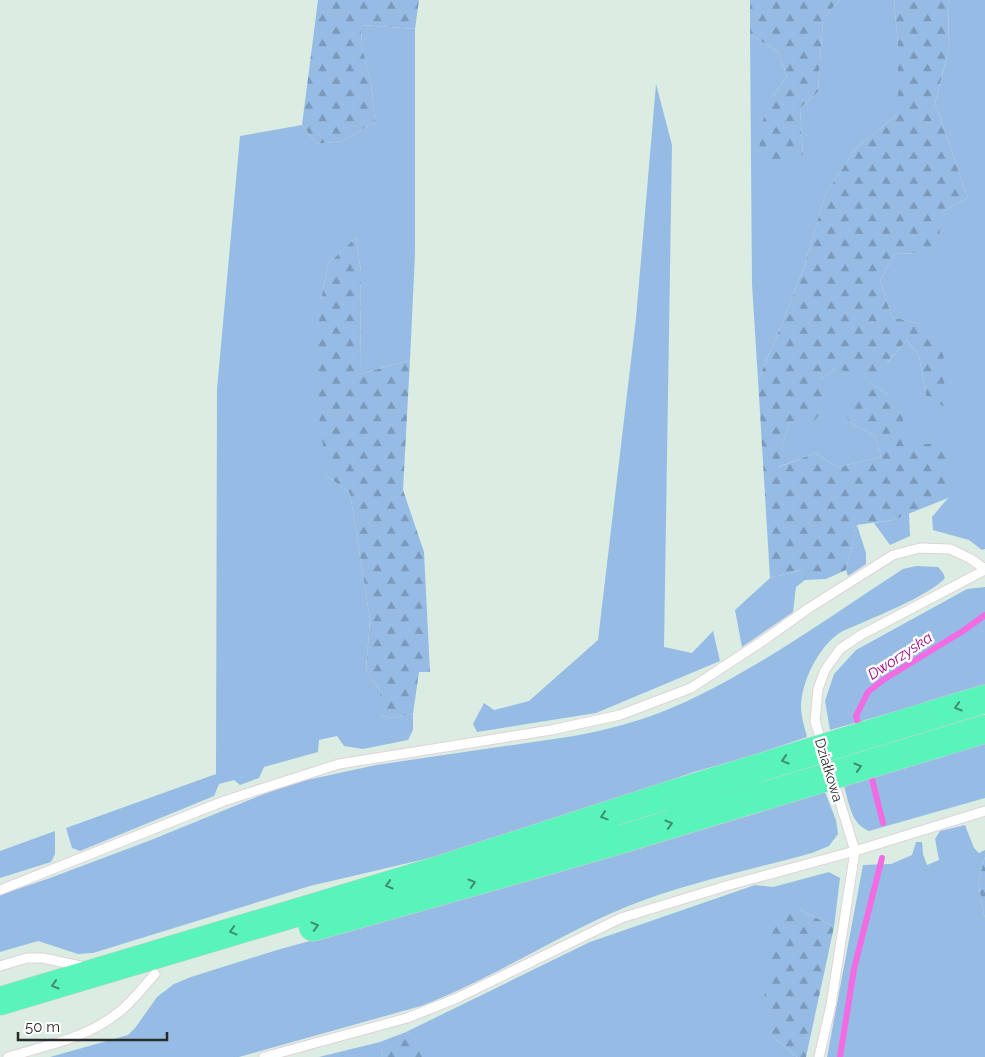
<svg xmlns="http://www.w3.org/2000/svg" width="985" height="1057" font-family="Raleway,sans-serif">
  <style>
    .grass { fill: #96bce5 }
    .forest { fill: url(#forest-firs); fill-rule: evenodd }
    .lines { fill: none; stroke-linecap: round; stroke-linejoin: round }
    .stream { stroke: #f26be2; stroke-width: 6 }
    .service-casing { stroke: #e3d1d7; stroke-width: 11 }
    .primary-casing { stroke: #d0d0d0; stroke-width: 29 }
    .service { stroke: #fff; stroke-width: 9 }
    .primary { stroke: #58f4b9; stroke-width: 28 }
    .primary-bridge-casing { stroke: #d0d0d0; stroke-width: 29; stroke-linecap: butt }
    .primary-bridge { stroke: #58f4b9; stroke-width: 28 }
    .oneway { stroke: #418f72 }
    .labels { text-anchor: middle; stroke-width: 5; stroke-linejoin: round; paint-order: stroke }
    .street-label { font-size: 14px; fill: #2a2a2a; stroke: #fff }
    .water-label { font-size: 15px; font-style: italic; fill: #9e0981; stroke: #fff }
  </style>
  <defs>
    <pattern id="forest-firs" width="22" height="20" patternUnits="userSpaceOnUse" patternTransform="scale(1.25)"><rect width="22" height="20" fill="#96bce5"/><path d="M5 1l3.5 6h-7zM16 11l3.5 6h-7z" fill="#7b99ba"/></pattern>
  </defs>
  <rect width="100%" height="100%" fill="#dbede3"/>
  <path class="grass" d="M840,0h54l4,46v68l-42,34 -31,47 -21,72 -22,57 -24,56 -6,-96 -2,-250 28,18 9,24 -14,20 30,59 -3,-47 18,-16 5,-74z
    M949,0h36v549l-3,1 -13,-10 -36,-10 -1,-13 16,-19 -45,-53 -14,-50 -19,-13 -21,40 26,14 6,21 -43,10 -23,-14 -37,14 6,-27 6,-19h24l6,-41 16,-12 51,-5 20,-23 12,16 7,40 19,10 -24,-82 -29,-7 -12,-36 14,-27 22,-1 23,-40 29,-15 -33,-95 13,-51z
    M361,25l54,4v224l-5,107 -50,14 1,-102 -5,-35 -28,27 -7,36 6,176 23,17 20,126 -4,51 14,21v24l14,3 19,-4v16l-5,10 -45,9 -19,-3 -7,-10 -18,4 -1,12 -54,15 -5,11 -19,7 -6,-5 -15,4 -5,12 -134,55 -8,-3 -6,-20 150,-54 1,-385 23,-253 62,-11 15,19 25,-3 33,-19 -4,-40 -9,-35z
    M656,84l16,61 -8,502 28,6 21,-22 7,30 -124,52 -119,19 -4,-8 11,-21 10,7 35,-9 69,-61 38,-322z
    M909,513l1,23 -20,9 -16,-22 19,-3z
    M857,525l9,28v11l-18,12 -2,-6z
    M916,566l22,1 5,6 2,5c-14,17 -73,40 -95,50 -27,8 -49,52 -49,79 0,10 4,21 6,30l-59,20 -54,15 -116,40 -131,42 -137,32 -217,67 -15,1 -40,-13 -38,11v-57l50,-17 101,-38 118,-48 38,-12 69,-15 198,-29c33,-6 71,-16 102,-30 81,-36 153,-89 227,-137z
    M802,570l3,10 -9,7 -3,25 -51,35 -7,-37 35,-32z
    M985,587v99l-155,44 -5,-29 9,-27 22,-24 111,-61z
    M985,742v56l-116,33c-18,-7 -20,-28 -25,-45z
    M825,792l11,28 2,14 -9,12 -17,7c-62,17 -126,30 -186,54 -70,29 -134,72 -205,99l-182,51h-189l78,-22 7,-7 22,-31 17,-13 17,-7 86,-27 142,-39z
    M965,825l9,23 5,5 6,-3v7l-7,25 7,38v137h-158l36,-192 28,-1 21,-9 4,-13h6l1,12 4,11 12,-5 -4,-21 5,-8z
    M55,831v23l-4,8 -51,16v-27z
    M829,872l11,6 -6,49 -35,-18 -26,128 24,20h-375l-1,-14 -15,-11 184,-90 165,-57 18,2z
    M380,1042l3,15h-64z"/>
  <path class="forest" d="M318,0h101l-4,29 -54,-4 1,22 9,35 4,40 -33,19 -25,3 -15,-19z
    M750,0h90l-17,18 -5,74 -18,16 3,47 -32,6 -11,-7 -1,-24 14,-34 14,-20 -9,-24 -28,-18z
    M894,0h55l-1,52 -13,51 33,95 -29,15 1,29 -24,11 -22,1 -14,27 12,36 29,7 22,15 2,68 -19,-11 -7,-40 -12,-16 -37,42 19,13 14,17v33l43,-2 2,55 -55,22 -36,5 -11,45 -20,9 -21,1 -4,-10 -31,8 -12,-198 24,-56 22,-57 21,-72 31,-47 42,-34v-68zM836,368l33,13 -28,22 8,19 26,14 6,21 -43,10 -23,-14 -36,14 5,-27 6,-19h24l12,-14 -6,-27z
    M356,237l5,35 -1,102 50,-14 -7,130 21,62 6,120h-11l-6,42 -19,4 -14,-3v-24l-14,-21 4,-51 -20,-126 -23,-17 -10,-76v-60l4,-40 7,-36z
    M985,857v63l-7,-38z
    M799,909l35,18 -28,130h-9l-24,-20 -9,-37 10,-82z
    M406,1032l16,11v14h-39l-3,-15z"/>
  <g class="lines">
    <path class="stream" d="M860,729l-4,-13 12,-24 15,-12 80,-49 22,-16
      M870,771l13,52
      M840,1057l14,-88 28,-111"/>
    <g class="service-casing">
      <path id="service" d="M0,890l224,-89 115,-37 212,-34 69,-15 71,-27 73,-48 45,-32 84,-53 27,-7 30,1 21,10 14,10
        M0,966l27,-8h16l42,9
        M8,1057c36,-11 76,-18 107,-42 16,-11 27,-27 40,-41
        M264,1057l143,-39 48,-19 166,-81 105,-32 129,-35 130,-40
        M819,1057l12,-52 24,-154 -40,-130 3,-32 7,-19 15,-21 21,-14 124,-65"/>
    </g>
    <g class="primary-casing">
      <path id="primary" d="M932,715l53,-16
        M939,743l46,-14
        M313,927l223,-63 86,-25
        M0,1001l436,-130 231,-75"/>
    </g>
    <use href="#service" class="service"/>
    <use href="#primary" class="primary"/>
    <g class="primary-bridge-casing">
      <path id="primary-bridge" d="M667,796l265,-81
        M622,839l317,-96"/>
    </g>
    <use href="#primary-bridge" class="primary-bridge"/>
  </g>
  <defs><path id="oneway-chevron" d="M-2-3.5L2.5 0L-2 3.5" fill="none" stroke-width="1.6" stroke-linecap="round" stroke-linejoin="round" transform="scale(1.25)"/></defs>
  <g class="oneway">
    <use href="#oneway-chevron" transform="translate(958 707) rotate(163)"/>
    <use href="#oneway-chevron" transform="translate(785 760) rotate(163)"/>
    <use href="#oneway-chevron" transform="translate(858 767) rotate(-17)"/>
    <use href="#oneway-chevron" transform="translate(604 816) rotate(162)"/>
    <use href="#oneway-chevron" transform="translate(669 824) rotate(-17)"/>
    <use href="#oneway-chevron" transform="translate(472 883) rotate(-16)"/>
    <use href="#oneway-chevron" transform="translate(389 885) rotate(163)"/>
    <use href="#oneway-chevron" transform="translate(315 926) rotate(-16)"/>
    <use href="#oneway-chevron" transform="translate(233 931) rotate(163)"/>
    <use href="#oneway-chevron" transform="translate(55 985) rotate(163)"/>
  </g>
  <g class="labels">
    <g class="street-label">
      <text transform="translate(829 770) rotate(73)" y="5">Działkowa</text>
    </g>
    <g class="water-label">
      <text transform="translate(900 656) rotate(-33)" y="5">Dworzyska</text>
    </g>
  </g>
  <path d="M18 1032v8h149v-8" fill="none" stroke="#2a2a2a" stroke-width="2.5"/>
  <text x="25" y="1032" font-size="15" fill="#2a2a2a" stroke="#ffffff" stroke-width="4" paint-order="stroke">50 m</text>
</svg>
